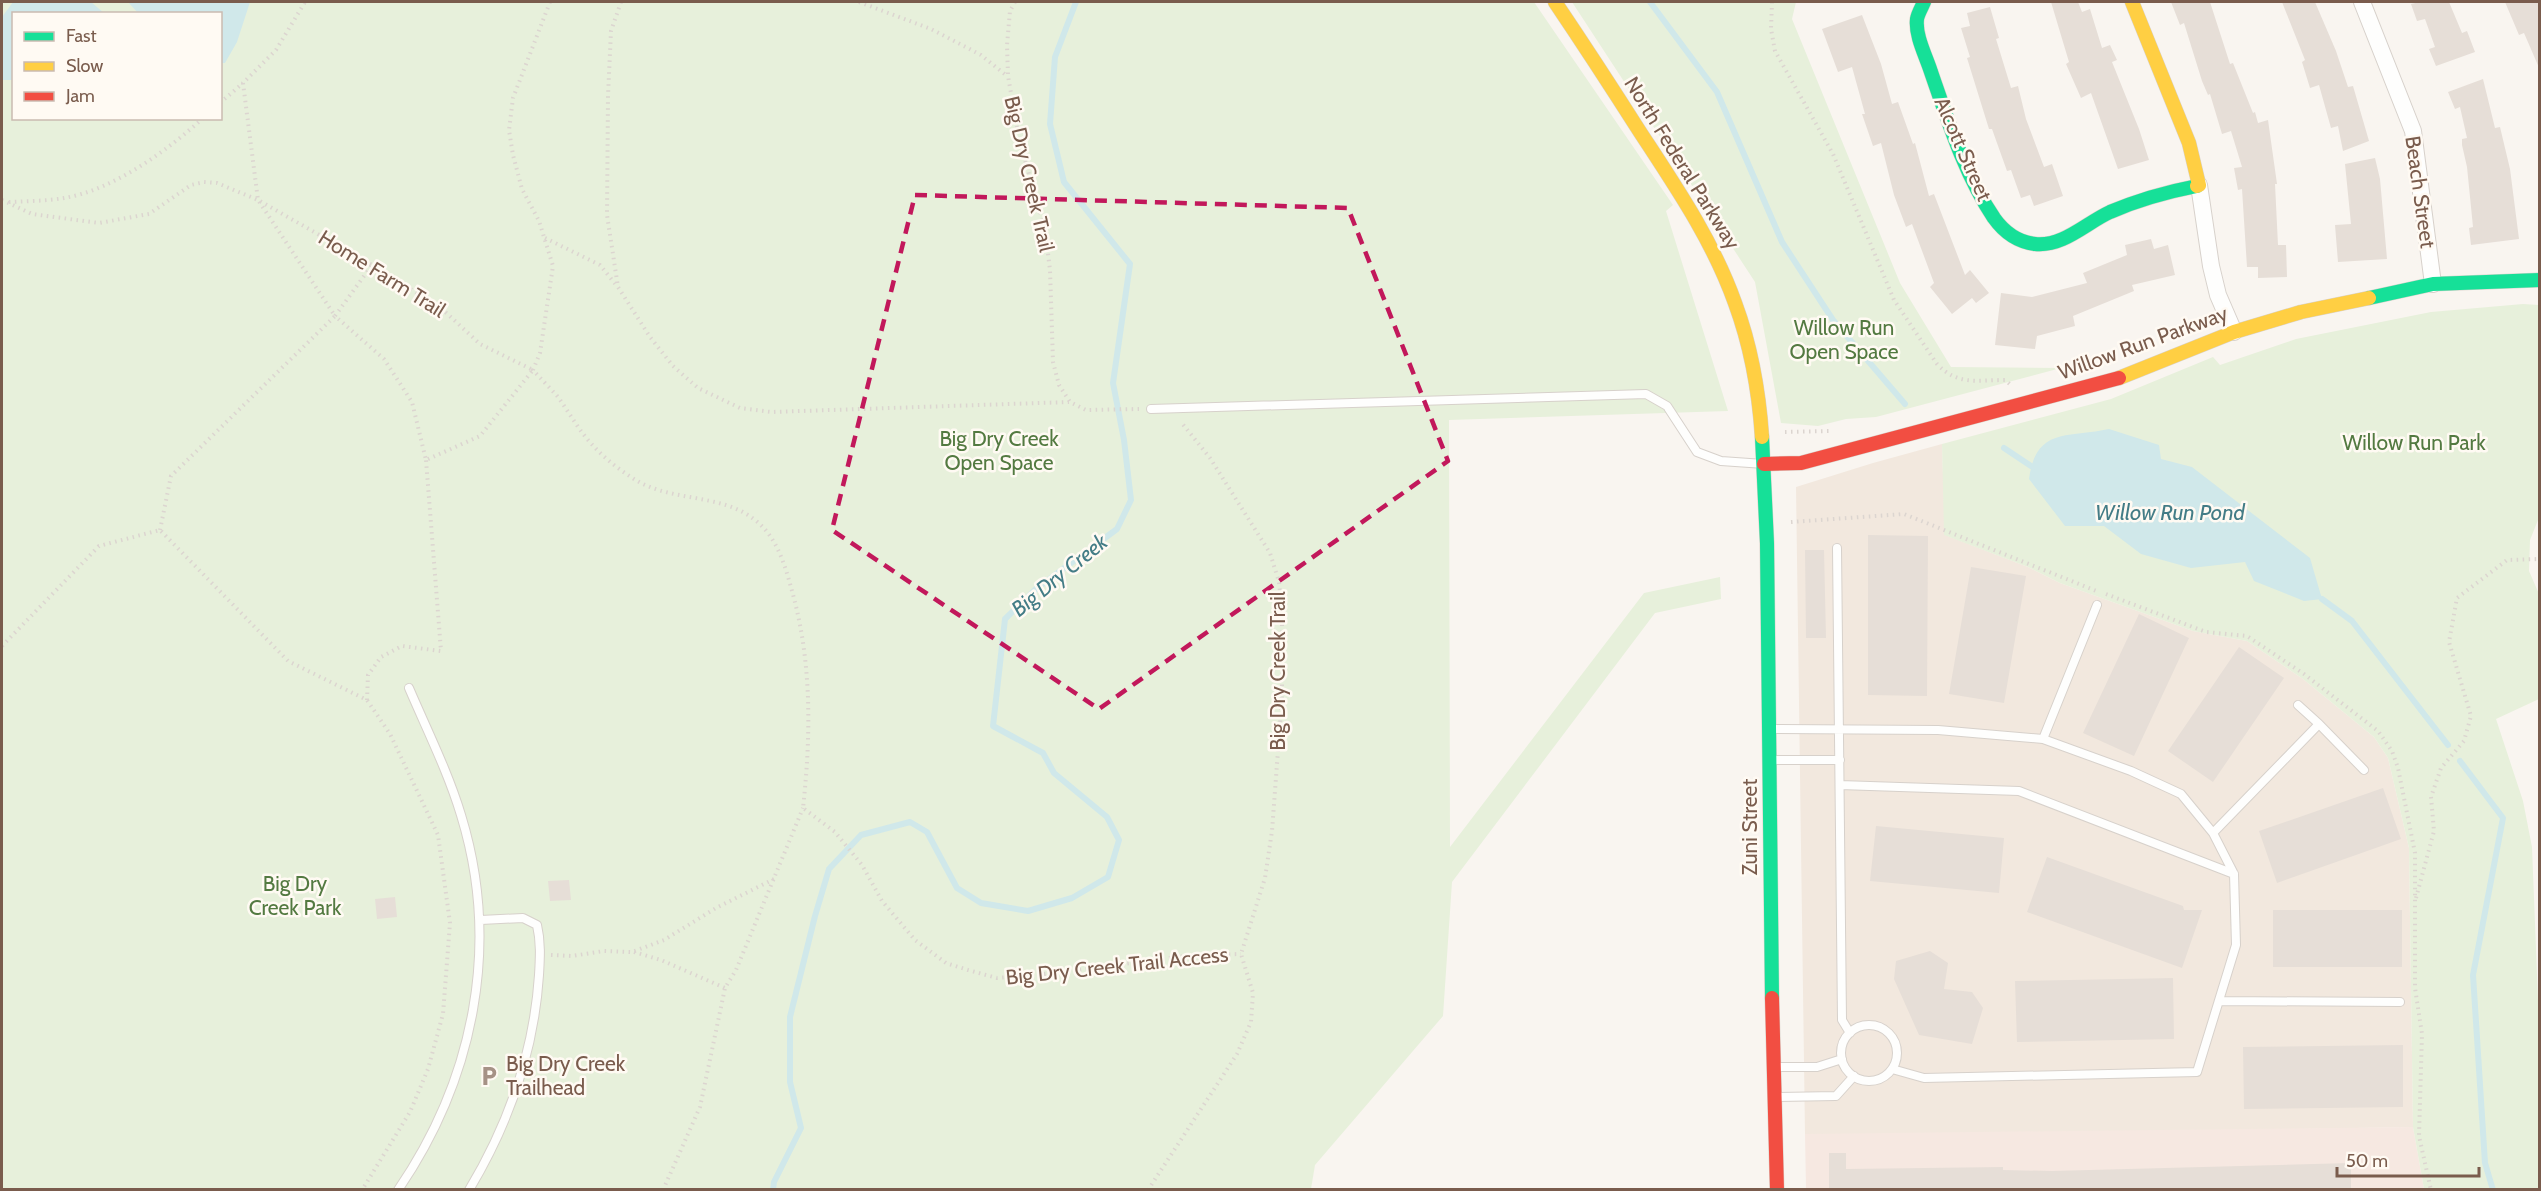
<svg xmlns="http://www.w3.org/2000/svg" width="2541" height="1191" font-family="Cabin,sans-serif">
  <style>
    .residential { fill: #f2e8de }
    .commercial { fill: #f6e8e1 }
    .green { fill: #e7f0db; fill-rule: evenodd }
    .water { fill: #d0e8ea }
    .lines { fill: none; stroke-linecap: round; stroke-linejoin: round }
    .stream { stroke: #d0e8ea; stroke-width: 6 }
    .building { fill: #e6ded7 }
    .lane-casing { stroke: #d7d1cb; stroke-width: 10 }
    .street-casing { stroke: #d7d1cb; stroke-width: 18 }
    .fast-casing { stroke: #d9d2cb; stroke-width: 15 }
    .slow-casing { stroke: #d9d2cb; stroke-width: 15 }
    .jam-casing { stroke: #d9d2cb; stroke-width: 15 }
    .path { stroke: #dcd5d0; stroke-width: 4; stroke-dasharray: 1.5 4.5; stroke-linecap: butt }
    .lane { stroke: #fefefd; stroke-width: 8 }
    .street { stroke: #fefefd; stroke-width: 16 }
    .fast { stroke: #16e098; stroke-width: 14 }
    .slow { stroke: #ffcf43; stroke-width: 14 }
    .jam { stroke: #f24e42; stroke-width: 14 }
    .marked { fill: none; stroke: #c2185b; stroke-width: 4.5; stroke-dasharray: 12 8; stroke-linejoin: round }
    .labels { text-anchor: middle; stroke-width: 5; stroke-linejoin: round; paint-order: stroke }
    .street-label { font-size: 21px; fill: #7a5c4d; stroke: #fffaf3 }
    .park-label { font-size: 21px; fill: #537a41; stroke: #fffaf3 }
    .poi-label { font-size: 21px; fill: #7a5c4d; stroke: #fffaf3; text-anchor: start }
    .water-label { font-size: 22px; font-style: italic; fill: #437c86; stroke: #fffaf3 }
  </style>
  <rect width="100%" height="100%" fill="#f9f5f0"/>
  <path class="residential" d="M1942,444l3,91 83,32 32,16 133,48 54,10 56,38 71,58 14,21 21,90 4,279 -448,8 -160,-1 -9,-647 77,-24z"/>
  <path class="commercial" d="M2413,1127l11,62h-618l-1,-55z"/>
  <path class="green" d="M2,2h1532l139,203 -7,6 62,200 -279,9 1,427 194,-254 76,-16 1,22 -66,14 -203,269 -9,134 -128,149 -4,24 -1309,1zM14,14h206v104h-206z
    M1572,2h224l-4,17 108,264 51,84 110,1 -185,49 -30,2 -28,7 -37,-3 -26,-141z
    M2523,304l16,1 1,210 -10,25 -1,31 10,23v105l-43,20 27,82 9,46 7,179v163h-115l-11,-62 -4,-279 -21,-90 -14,-21 -71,-58 -56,-38 -54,-10 -133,-48 -32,-16 -84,-32 -2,-91 169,-45 102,-42 7,8 76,-26 135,-27z"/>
  <path class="water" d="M13,2h78l13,11 -90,1 -1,66h-11v-63z
    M128,2h122l-13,40 -12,21h-4l-1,-49 -82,-1z
    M2109,429l50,16 2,14 31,8 118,91 12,41 -18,2 -50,-20 -9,-19 -54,6 -50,-14 -37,-28h-39l-36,-47c7,-52 38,-41 80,-50z"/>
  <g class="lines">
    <path class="stream" d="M1650,2l67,90 65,150 51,78 72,84
      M2004,448l27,18
      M2322,599l30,22 96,124
      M2460,761l43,57 -30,157 12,188 8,27
      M773,1190l1,-8 27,-54 -11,-46v-65l25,-101 14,-47 32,-34 49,-13 17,10 30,56 24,15 47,8 44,-13 36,-21 11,-37 -12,-23 -53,-44 -11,-20 -50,-27 12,-107 31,-30 81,-60 14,-29 -7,-60 -11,-57 17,-119 -66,-82 -14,-58 5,-67 21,-55"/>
  </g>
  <path class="building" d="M2051,2h27l4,10 8,-3 12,39 8,-3 7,15 -5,2 27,67 10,31 -31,9 -27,-76 -10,5 -15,-34 3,-2z
    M2171,2h39l20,62 3,-1 20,50 2,-1 3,11 10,-3 9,64h-2l3,61h8l1,32 -29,1v-11h-11l-5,-78 -4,1 -4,-22 8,-1 -11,-36 -9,3 -12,-40 -2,1 -6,-14 -18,-58 -4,2z
    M2282,2h33l21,49 12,36 5,-1 16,55 -26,10 -5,-25 -7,2 -12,-43 -9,3 -8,-26 3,-2z
    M2420,2h29l13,31 5,-2 8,21 -39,14 -7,-17 6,-2 -10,-28 -8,2 -6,-17z
    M2505,2h35v68l-16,-37 -5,2z
    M1990,7l9,31 -3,1 15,49 7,-2 8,33 18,48 8,-3 11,32 -29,10 -4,-11 -9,3 -10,-28 -4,1 -15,-42h-3l-22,-71 3,-1 -9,-29 9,-2 -3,-13z
    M1862,15l19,49 11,40 6,-2 15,42 2,-1 14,53 5,-2 31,81 5,-5 19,23 -13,10 -4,-5 -20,16 -22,-27 4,-4 -22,-59 -6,3 -12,-32 -13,-52 -8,3 -11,-32h3l-13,-47 -14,5 -16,-43z
    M2483,79l12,49 5,-1 10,42 9,70 -48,6 -2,-17 4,-1 -6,-60 -5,-22v-6l5,-1 -7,-31 -5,2 -7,-17z
    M2375,158l5,21 7,80 -49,3 -3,-37 16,-1 -6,-60z
    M2151,239l3,10 14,-4 7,30 -43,10 2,6 -61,25 2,10 -38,10 -2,13 -40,-4 6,-52 31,4 55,-14 -4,-10 44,-18 -2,-10z
    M1868,535l60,1 -1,160 -59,-1z
    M1805,550h19l2,88h-20z
    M1971,567l55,9 -22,127 -55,-9z
    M2139,614l50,24 -55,118 -51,-23z
    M2239,647l45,31 -71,104 -45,-31z
    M2383,788l18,51 -124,44 -18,-52z
    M1876,826l128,12 -5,55 -129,-12z
    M2047,857l136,49 1,4h18l-20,58 -155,-56z
    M569,880l2,20 -21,1 -2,-20z
    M395,897l2,20 -20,2 -2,-20z
    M2273,910h129v57h-129z
    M1930,951l18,12 -4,26 28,3 11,16 -11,36 -53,-9 -25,-56 2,-18z
    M2173,978l1,61 -157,3 -2,-61z
    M2403,1045v62l-159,2 -1,-62z
    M1829,1153h17v16l157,-2v3l49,1 299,-8v27h-522z"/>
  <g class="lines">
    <g class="lane-casing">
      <path id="lane" d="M1151,409l495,-15 21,12 30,46 24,9 43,3
        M1837,548l5,472 8,13
        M2298,705l21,19
        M1771,729l167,1 105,9 88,32 50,23 32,39 21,41 2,71 -39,127 -273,6 -32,-9
        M2043,739l54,-134
        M1772,760h68
        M1840,785l179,6 215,83
        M2213,833l106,-109 45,46
        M2219,1001l181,1
        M1841 1053a28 28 0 1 1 56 0a28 28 0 1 1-56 0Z
        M1775,1067h42l25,-8
        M1776,1097l60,-1 18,-20
        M398,1190c76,-111 103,-245 63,-375 -13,-43 -34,-85 -52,-127
        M469,1190c39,-65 65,-139 70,-215 1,-17 2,-33 -2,-50l-14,-7 -42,2"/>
    </g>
    <g class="street-casing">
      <path id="street" d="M2362,2l51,129 20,153
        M2199,185l12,81 7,29 16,37"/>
    </g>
    <g class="fast-casing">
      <path id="fast" d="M1924,2c-2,5 -6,11 -7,17 -2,17 9,37 14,53 17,49 34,103 63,146 10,14 24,24 41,26 28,3 51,-21 75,-32 28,-12 56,-20 87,-26
        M2369,298l64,-14 107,-4
        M1762,437l5,106 5,455"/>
    </g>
    <g class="slow-casing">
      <path id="slow" d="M1555,2c29,43 57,86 85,130 36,55 73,109 95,171 16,43 24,89 27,134
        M2132,2l57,141 10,42 -2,1
        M2119,378l115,-46 67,-20 68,-14"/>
    </g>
    <g class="jam-casing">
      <path id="jam" d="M1764,464l37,-1 318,-85
        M1772,998l5,192"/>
    </g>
    <path class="path" d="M550,2l-37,96 -4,32 4,25 9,34 17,32 14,45 -13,87 -7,17c8,9 17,18 25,27 8,11 15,23 23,34 13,18 31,34 50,46 37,26 89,15 124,43 22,17 30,45 37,71 20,71 19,144 11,217l32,24 27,33 20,36 33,39 31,23 22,7 29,8 40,-3 156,-20 48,-1
      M621,2l-10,29 -3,65 -1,119 11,72 32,50 23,29 25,22 42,20 31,4 298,-10
      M859,2l72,27 50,26 26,21
      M1015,2l-5,9 -3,34 1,31 11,63 26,90 5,41 3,92 6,23 11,17 16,8 53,-1
      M1772,2l-1,27 4,22 58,103 61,146 43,64c21,22 40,16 68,16l7,6
      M220,103l23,-20
      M2,200l30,14 67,9 50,-9 42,-29 13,-3 13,1 41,17 114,65 69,43 39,36 53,26 -53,66 -54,24 -14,-58 -28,-43 -49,-43 37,-51
      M9,202c18,-1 38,-1 55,-4 49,-8 103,-47 139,-80
      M545,238l55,27 17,21
      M1785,432l45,-1
      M1791,522l113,-8 195,78
      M160,530l11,-54 164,-160 -77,-116 -15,-117 33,-33 29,-48
      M2106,594l100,38 41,4 57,38 74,57 14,20 6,17 17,85v135l7,46 -3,102 12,54
      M2,646l97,-100 61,-16 128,131 79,39 23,34 48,101 12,88 -7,91 -15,55 -18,43 -48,78
      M367,700l1,-25 13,-18 21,-11 39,5 -15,-191
      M2416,898l18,-67 -3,-34 10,-29 23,-27 7,-25 -22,-74 8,-44 50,-38 33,-1
      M634,952l27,8 64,28
      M551,955l21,1 32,-5 28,1 32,-12 52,-32 58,-29
      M663,1190l37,-83 25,-119 11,-18 67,-162
      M1148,1190l89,-136 14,-32 2,-29 -12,-39 24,-76 7,-47 10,-134v-84l-3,-31 -9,-29 -60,-95 -29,-36"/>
    <use href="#lane" class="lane"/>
    <use href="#street" class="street"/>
    <use href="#fast" class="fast"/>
    <use href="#slow" class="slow"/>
    <use href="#jam" class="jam"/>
  </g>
  <path class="marked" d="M915,195l433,13 100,253 -349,248 -267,-179z"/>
  <defs>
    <g id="parking-bare" transform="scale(1.62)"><path d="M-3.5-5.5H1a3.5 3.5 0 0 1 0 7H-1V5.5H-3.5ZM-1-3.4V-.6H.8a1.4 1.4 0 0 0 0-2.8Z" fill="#a69286" stroke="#fffaf3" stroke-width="2.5" paint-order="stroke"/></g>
  </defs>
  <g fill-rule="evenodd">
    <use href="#parking-bare" x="489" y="1076"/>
  </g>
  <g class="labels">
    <g class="street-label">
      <text transform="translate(1963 149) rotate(66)" y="7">Alcott Street</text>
      <text transform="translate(1682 163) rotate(58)" y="7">North Federal Parkway</text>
      <text transform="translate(1029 174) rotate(77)" y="7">Big Dry Creek Trail</text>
      <text transform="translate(2420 192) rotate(82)" y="7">Beach Street</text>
      <text transform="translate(382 274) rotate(32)" y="7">Home Farm Trail</text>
      <text transform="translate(2143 343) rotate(-20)" y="7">Willow Run Parkway</text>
      <text transform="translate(1278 671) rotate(-90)" y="7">Big Dry Creek Trail</text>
      <text transform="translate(1750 827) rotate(-90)" y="7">Zuni Street</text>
      <text transform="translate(1117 966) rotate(-6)" y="7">Big Dry Creek Trail Access</text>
    </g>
    <g class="park-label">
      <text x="1844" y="335">Willow Run<tspan x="1844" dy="24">Open Space</tspan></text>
      <text x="999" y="446">Big Dry Creek<tspan x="999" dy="24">Open Space</tspan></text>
      <text x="2414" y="450">Willow Run Park</text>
      <text x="295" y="891">Big Dry<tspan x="295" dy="24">Creek Park</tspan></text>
    </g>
    <g class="poi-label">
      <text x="506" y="1071">Big Dry Creek<tspan x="506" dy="24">Trailhead</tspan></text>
    </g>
    <g class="water-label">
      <text x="2170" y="520">Willow Run Pond</text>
      <text transform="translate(1059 575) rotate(-39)" y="8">Big Dry Creek</text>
    </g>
  </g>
  <rect width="2541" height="1191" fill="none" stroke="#7a5c4d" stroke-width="6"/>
  <rect x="12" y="12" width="210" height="108" fill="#fffaf3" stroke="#cabbb1" stroke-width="1.5"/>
  <rect x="24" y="32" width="30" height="9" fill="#16e098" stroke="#cabbb1" stroke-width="1.5"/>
  <text x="66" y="42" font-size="18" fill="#7a5c4d">Fast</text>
  <rect x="24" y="62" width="30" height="9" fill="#ffcf43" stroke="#cabbb1" stroke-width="1.5"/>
  <text x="66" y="72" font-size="18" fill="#7a5c4d">Slow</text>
  <rect x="24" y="92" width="30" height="9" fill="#f24e42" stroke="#cabbb1" stroke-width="1.5"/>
  <text x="66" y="102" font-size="18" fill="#7a5c4d">Jam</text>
  <path d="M2337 1167v9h142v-9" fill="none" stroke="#7a5c4d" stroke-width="3"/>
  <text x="2346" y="1167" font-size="18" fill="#7a5c4d" stroke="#fffaf3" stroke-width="4.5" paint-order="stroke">50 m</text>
</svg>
